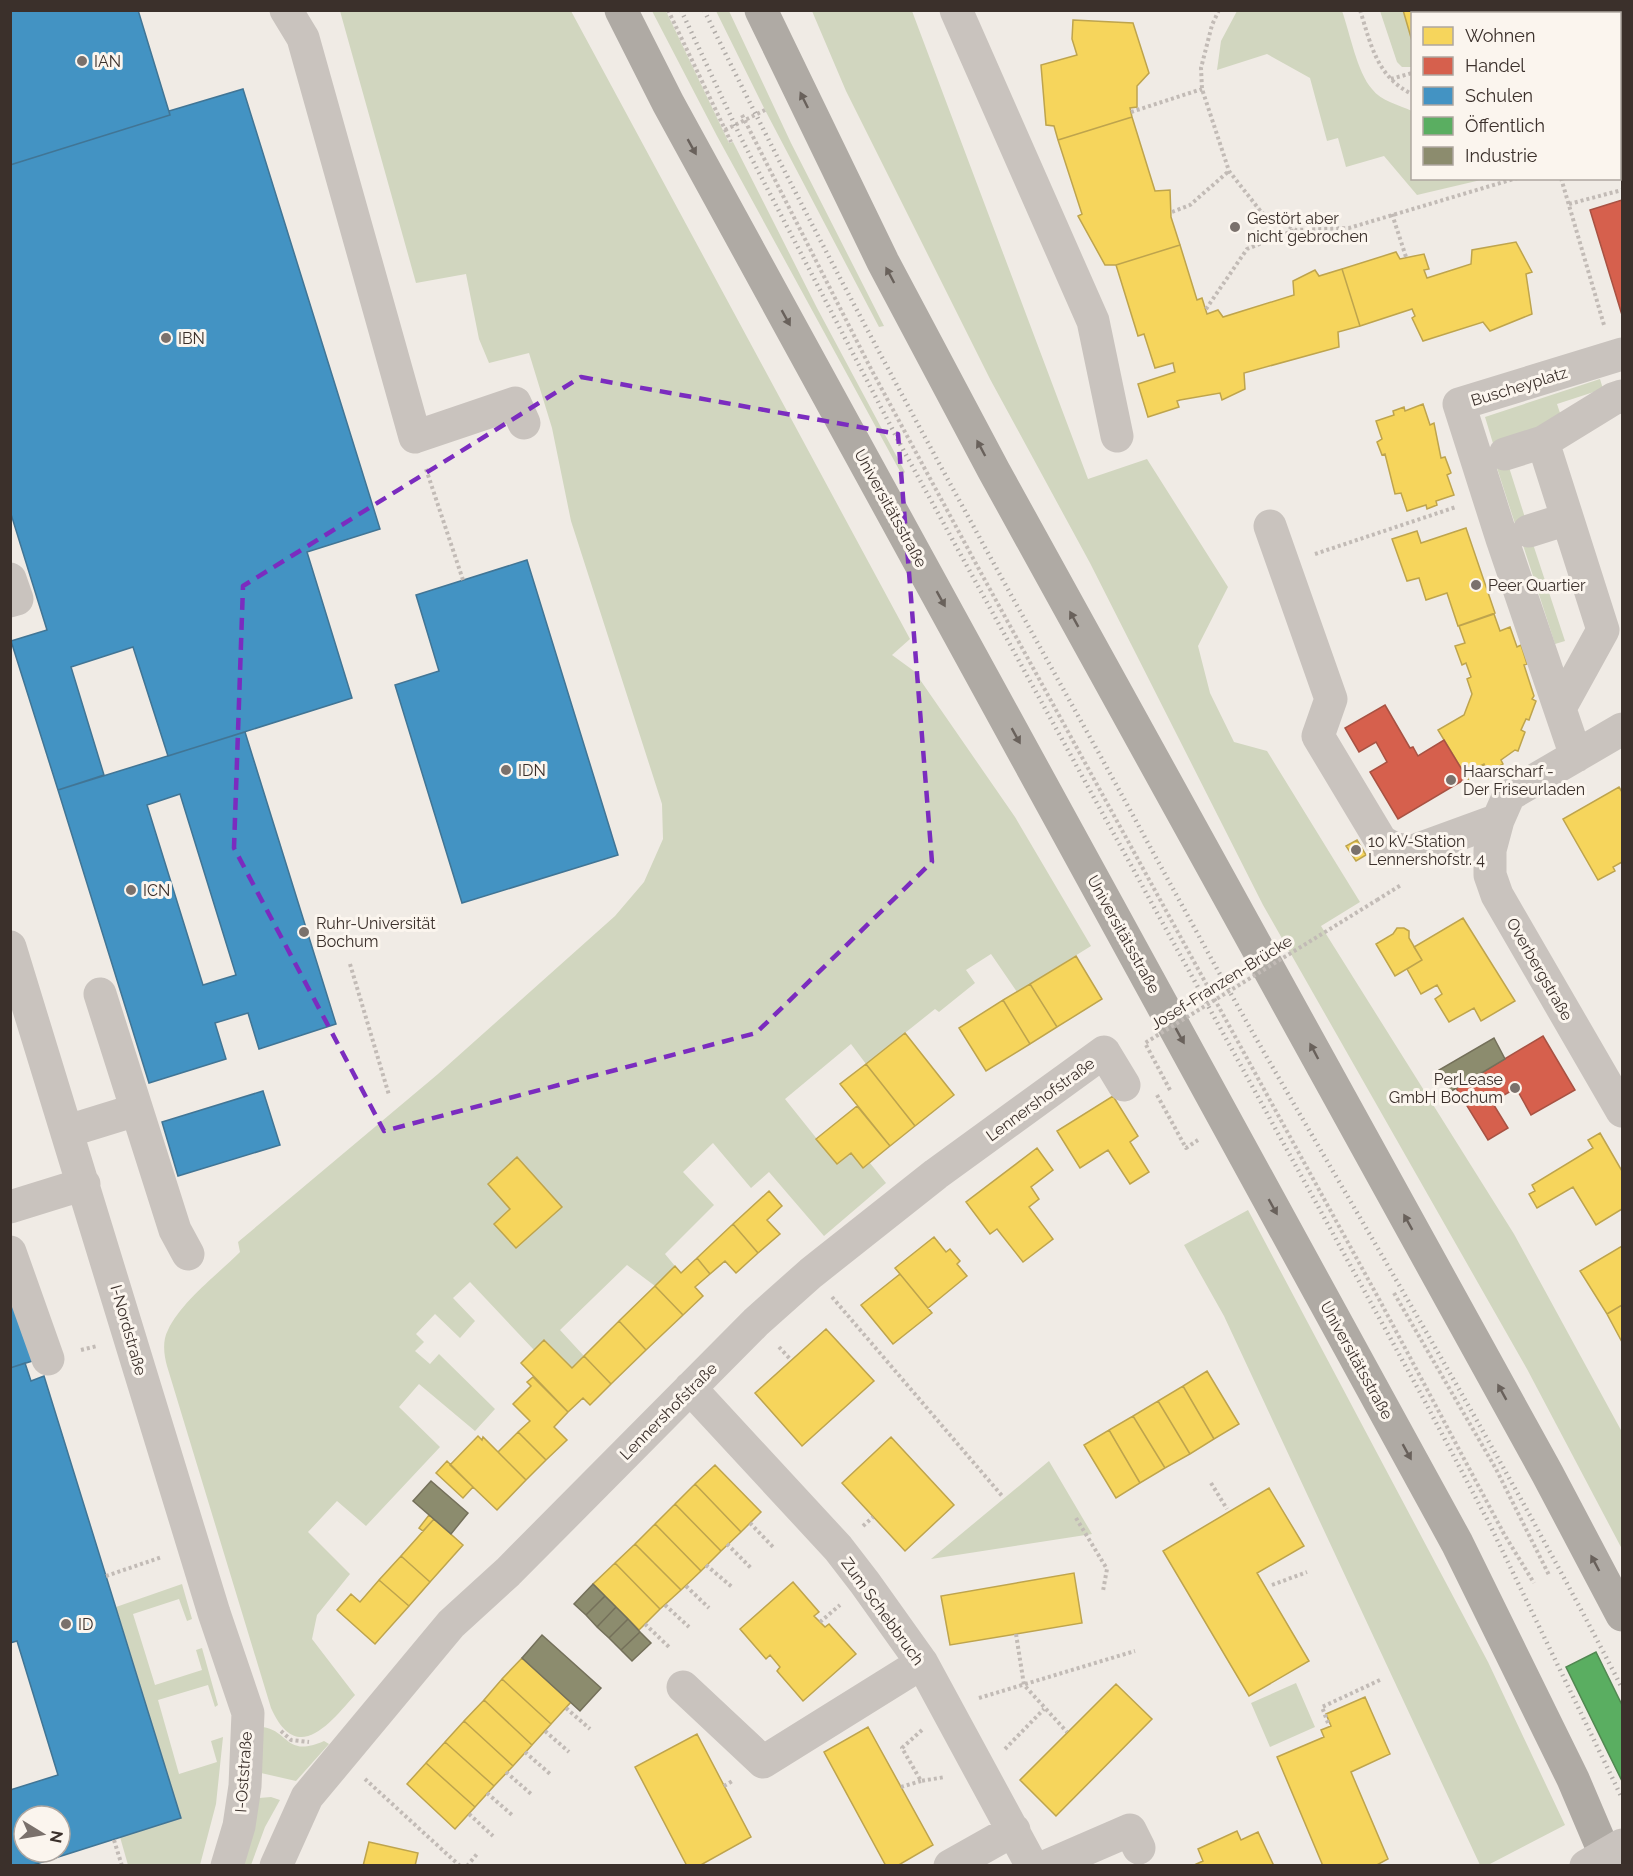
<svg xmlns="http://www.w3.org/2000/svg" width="1633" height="1876" font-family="Raleway,sans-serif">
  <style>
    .green { fill: #d1d6bf }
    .homes { fill: #f6d55c; stroke: #bea44d; stroke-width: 1.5 }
    .shops { fill: #d6604d; stroke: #a85243; stroke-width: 1.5 }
    .schools { fill: #4393c3; stroke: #417595; stroke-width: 1.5; fill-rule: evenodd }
    .public { fill: #5aae61; stroke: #518851; stroke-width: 1.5 }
    .industry { fill: #8c8c6e; stroke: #74705a; stroke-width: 1.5 }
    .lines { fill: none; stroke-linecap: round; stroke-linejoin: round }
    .path { stroke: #c2bbb6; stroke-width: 4; stroke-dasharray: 3 3; stroke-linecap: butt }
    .minor { stroke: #c9c3be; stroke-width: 33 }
    .highway { stroke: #afaaa4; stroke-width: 33 }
    .rail { stroke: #b1aca8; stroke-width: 4.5; stroke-dasharray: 1.5 4.5; stroke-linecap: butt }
    .path-bridge { stroke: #c2bbb6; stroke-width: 4; stroke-dasharray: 3 3; stroke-linecap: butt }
    .minor-bridge { stroke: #c9c3be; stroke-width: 33 }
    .oneway { fill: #69615b }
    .marked { fill: none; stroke: #7b2cbf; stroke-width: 4.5; stroke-dasharray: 12 8; stroke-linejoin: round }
    .poi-dot { fill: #7a716c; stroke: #fbf5ee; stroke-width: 2 }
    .labels { text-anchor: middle; stroke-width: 6; stroke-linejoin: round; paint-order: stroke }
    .poi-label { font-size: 16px; fill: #3b302b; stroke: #fbf5ee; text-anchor: start }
    .street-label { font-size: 16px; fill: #3b302b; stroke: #fbf5ee }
  </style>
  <rect width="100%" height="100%" fill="#f0ebe5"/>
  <path class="green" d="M340,11h231l339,628 -18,16 22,16 101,146 76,129 -74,46 -26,-38 -25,16 9,13 -36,29 -4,-3 -69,55 -15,-20 -66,55 52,65 14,-11 19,10 16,20 -62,53 -55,-64 -18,16 -38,-45 -30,29 31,33 -49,49 10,12 -20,20 -28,-21 -67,65 24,26 -12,12 -27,-28 -11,10 -64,-68 -17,16 22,23 -15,17 -25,-24 -19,20 8,8 -9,9 15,13 9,-10 56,55 -20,22 -56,-47 -20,23 41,40 -74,79 -29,-25 -29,31 42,42 -33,41 -5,24 43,56c-26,29 -58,71 -84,13l-104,-342c-3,-11 -5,-25 1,-36 13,-28 50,-56 72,-78l-2,-10 200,-168 177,-158 29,-34 19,-43 -1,-35 -91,-283 -19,-93 -23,-75 -40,10 -10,-24 -13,-65 -50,9z
    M652,11h14l63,132 4,-1 84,166 88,164 -3,3 -185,-339z
    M716,11h13l62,132 93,183 -5,1 -114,-217z
    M812,11h100l176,468 59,-20 81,128 -30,59 12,47 24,49 33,9 93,151 -39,24 193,308 108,198v117l-95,-180 -264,-464 -173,-342 -100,-184 -144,-288z
    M1237,11h105c8,22 15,61 30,78 9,12 27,16 40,22v67l73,1 -68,16 -33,-39 -38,11 -8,-29 -11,3 -17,-63 -43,-24 -50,16 4,-29z
    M1380,11h23l9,30v26h-10l-5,-5z
    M1600,379l3,10 -46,15 8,24 -70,22 -10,-33z
    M1507,461l21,66 -11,3 -21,-65z
    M1531,538l34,103 -10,3 -33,-102z
    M1248,1210l240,452 77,163 -77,40h-8l-256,-549 -40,-71z
    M1049,1461l43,73 -161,25z
    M182,1584l10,35 -5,2 -8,-22 -46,15 22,71 47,-15 -6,-20 6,-2 16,57 -3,2 -7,-22 -50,15 21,74 38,-12 -6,-21 12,-4 -7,67 -16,61h-72l-8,-28 61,-19 -65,-211z
    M1296,1683l19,44 -45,20 -19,-44z
    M263,1727c26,4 23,31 61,14l5,3 -33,37 -35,-8z
    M271,1797l9,3 -15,27 -14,38 -8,1 16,-68z"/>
  <path class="homes" d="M1403,10h126l1,4h-118v27z
    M1073,20l60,3 16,50 -12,13v21l-7,1 2,9 -74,23 -4,-14 -8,-1 -5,-60 36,-10 -5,-16z
    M1620,54l2,10v84l-2,1z
    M1132,117l23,74 15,-1 1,27 9,28 -64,20h-11l-27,-49 4,-2 -24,-74z
    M1516,242l16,30 -6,2 6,40 -42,17 -7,-9 -60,19 -11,-23 3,-2 -3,-7 -52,17 -18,-57 54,-17 4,7 24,-5 5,15 -5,1 3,8 44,-14 1,-14z
    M1180,245l17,55 5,-2 5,16 11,-4 5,7 71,-22 -1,-14 22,-11 4,6 23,-7 18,57 -22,6 1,15 -95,26 1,16 -23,11 -2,-7 -40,7 -3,1 2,6 -31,10 -10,-33 37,-12 -2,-9 -18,5 -11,-34 -6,2 -22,-71z
    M1423,404l7,21 4,-2 7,35 4,-1 6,16 -4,2 7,20 -18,6 1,4 -10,4 -1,-4 -19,6 -6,-18 -6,1 -10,-40 -3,1 -5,-13 5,-3 -6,-18 18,-6 -1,-4 11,-4 1,4z
    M1466,528l29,85 -37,13 -11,-33 -21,7 -7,-22 -12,3 -15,-42 25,-8 4,12z
    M1494,614l6,17 10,-4 7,20 4,-2 6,19 -3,1 10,31 -2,3 4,2 -7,19 -3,-1 -5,11 4,2 -7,19 -3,-1 -14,10 2,4 -15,9 -4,-9 -10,5 -8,5 3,7 -31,-51 26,-15 8,-21 -5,-15 4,-2 -5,-14 -4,2 -7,-19 10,-3 -6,-17z
    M1619,787l3,5v70l-9,5 2,4 -17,9 -35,-61z
    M1357,840l9,15 -10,6 -10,-15z
    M1463,918l52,83 -34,20 -7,-13 -25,14 -14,-23 7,-5 -5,-9 -16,9 -14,-25 15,-9 -8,-13z
    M1397,928h7l5,3v7l13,22 -27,16 -19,-32 17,-10z
    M1076,956l26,43 -45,28 -27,-43z
    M1030,984l27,43 -27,17 -27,-44z
    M1003,1000l27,44 -44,27 -27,-43z
    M905,1033l49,62 -39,31 -49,-62z
    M866,1064l49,62 -25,20 -50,-62z
    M1113,1096l25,40 -8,6 19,30 -19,12 -22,-34 -28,18 -23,-37z
    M857,1106l33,40 -27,22 -12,-15 -14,11 -21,-25z
    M1600,1133l22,38v38l-26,16 -23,-38 -36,21 -8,-14 6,-3 -3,-6 61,-37 -5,-8z
    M1037,1148l16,22 -22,17 8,12 -10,8 24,32 -30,23 -26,-33 -7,5 -24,-32z
    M517,1157l45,50 -46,41 -22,-24 16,-15 -22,-25z
    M769,1191l13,15 -15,14 13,14 -22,19 -25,-29z
    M733,1224l25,29 -22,20 -11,-12 -15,13 -13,-16z
    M934,1237l12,15 4,-3 10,12 -3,3 10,12 -39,32 -33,-40z
    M1622,1246v59l-15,9 -27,-43z
    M697,1258l13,16 -15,13 8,9 -20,19 -28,-29 20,-20 6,7z
    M900,1274l32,39 -39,31 -32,-39z
    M655,1286l28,29 -37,35 -27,-29z
    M1622,1305v37l-15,-28z
    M619,1321l27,29 -35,34 -27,-28z
    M826,1329l48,52 -72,65 -47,-53z
    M544,1340l28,28 12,-12 27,28 -21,21 -7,-7 -15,14 -47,-49z
    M1207,1371l32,53 -25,15 -31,-53z
    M533,1377l35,35 -14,15 13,13 -21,20 -28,-28 12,-11 -17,-17 18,-18 -4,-4z
    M1183,1386l31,53 -24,15 -32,-53z
    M1158,1401l32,53 -25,14 -32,-52z
    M1133,1416l32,52 -25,15 -31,-53z
    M1109,1430l31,53 -24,15 -32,-53z
    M518,1432l28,28 -20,20 -28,-28z
    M478,1436l4,4 1,-3 43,43 -29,30 -47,-45z
    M891,1437l63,68 -49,46 -63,-68z
    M447,1461l26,26 -10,11 -27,-25z
    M715,1465l46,47 -20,20 -46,-48z
    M695,1484l46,48 -20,19 -46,-47z
    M1269,1488l35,58 -47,27 52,88 -60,35 -86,-145z
    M675,1504l46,47 -20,20 -46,-47z
    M429,1515l5,4 -11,12 -4,-3z
    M434,1519l29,26 -33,37 -29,-26z
    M655,1524l46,47 -20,19 -46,-46z
    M635,1544l46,46 -21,19 -45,-46z
    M401,1556l29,26 -21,24 -30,-26z
    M615,1563l45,46 -21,21 -46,-46z
    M1074,1573l8,50 -132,22 -9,-49z
    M379,1580l30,26 -34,38 -38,-34 14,-16 9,8z
    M793,1582l26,30 -5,4 11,11 4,-3 27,30 -53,47 -26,-30 3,-4 -10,-12 -4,4 -26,-30z
    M522,1658l49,44 -20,22 -49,-45z
    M502,1679l49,45 -19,21 -48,-45z
    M1116,1684l36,35 -96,97 -36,-36z
    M1365,1697l25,57 -39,18 37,87 -13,7h-52l-46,-109 47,-20 -3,-7 10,-4 -5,-12z
    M484,1700l48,45 -19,21 -49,-45z
    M464,1721l49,45 -19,20 -49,-44z
    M868,1727l65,118 -36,21h-11l-62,-114z
    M697,1734l54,103 -52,29h-12l-52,-99z
    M445,1742l49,44 -19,21 -49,-44z
    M426,1763l49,44 -20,22 -48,-45z
    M1237,1831l4,9 17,-8 16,34h-82l11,-5 -5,-12z
    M369,1842l49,11 -3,13h-52z"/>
  <path class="shops" d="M1622,200v115l-32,-105z
    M1385,705l25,43 3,-1 5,9 26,-16 23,38 -69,41 -28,-47 17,-10 -11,-20 -17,10 -14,-24z
    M1543,1036l32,54 -44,25 -15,-27 -24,14 16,26 -20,12 -32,-52z"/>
  <path class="schools" d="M10,10h128l32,105 -160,50z
    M243,89l137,440 -73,23 45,146 -184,58 -35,-109 -62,20 33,108 -46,15 -47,-149 36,-11 -37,-119v-346l160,-50 -1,-4z
    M527,560l91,295 -156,48 -67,-218 44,-14 -23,-76z
    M245,732l91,292 -77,25 -11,-36 -33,10 11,36 -77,24 -91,-293zM180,794l56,181 -33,10 -56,-180z
    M263,1091l17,54 -102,31 -16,-54z
    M10,1266l29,93 -29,9z
    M25,1363l6,18 13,-5 137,442 -151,48h-20v-76l48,-15 -41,-134 -7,2v-275zM24,1816h36v36h-36z"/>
  <path class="public" d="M1596,1652l26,53v76l-56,-114z"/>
  <path class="industry" d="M1494,1038l11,21 -55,33 -11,-22z
    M431,1481l37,32 -17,21 -38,-33z
    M593,1584l12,12 -19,19 -12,-11z
    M605,1596l11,11 -19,20 -11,-12z
    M616,1607l12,12 -19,19 -12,-11z
    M628,1619l12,13 -19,18 -12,-12z
    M640,1632l11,11 -19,18 -11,-11z
    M542,1635l59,53 -21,23 -58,-53z"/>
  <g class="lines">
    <path class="path" d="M668,10l63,132
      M1219,10l-7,15 -11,43 1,21 27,82 33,42 34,17 53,-2 168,-50
      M1360,10c11,35 17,67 52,84
      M1544,14l1,-2
      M1391,79l21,-6
      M1131,112l71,-23
      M742,115l129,254 110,204 399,728 124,233 30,49
      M725,130l40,-20
      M1561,178l43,147
      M1569,204l53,-14
      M1172,212l18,-7 39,-34
      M1392,214l14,43
      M1206,309l41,-60 48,-19
      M426,469l37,111
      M1315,554l141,-47
      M1377,900l24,-15
      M350,964l39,131
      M1157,1095l29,53 12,-8
      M1394,1293l102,176 53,106
      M832,1297l171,200
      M779,1347l12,13
      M81,1350l16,-4
      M1211,1483l16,26
      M1076,1518l31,51 -4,22
      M750,1523l23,24
      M863,1526l10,-9
      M727,1544l24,24
      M706,1565l26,22
      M106,1576l56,-19
      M1272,1585l35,-13
      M686,1586l23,22
      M665,1605l24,22
      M820,1622l20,-17
      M645,1624l24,23
      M1016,1634l8,51 43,47
      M979,1698l156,-47
      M566,1708l24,21
      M1328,1723l-6,-16 58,-27
      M922,1730l-20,18 19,33 24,-4
      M281,1731l10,9 18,2
      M545,1731l24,21
      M1005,1749l39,-40
      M525,1752l25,22
      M506,1772l25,22
      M365,1779l95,87
      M724,1786l10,-6
      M901,1787l20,-6
      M487,1793l25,22
      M469,1814l24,22
      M114,1840l8,26
      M467,1866l10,-12"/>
    <path class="minor" d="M286,10l17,28 112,399 100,-34 9,20
      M956,10l137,311 24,115
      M1505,454l38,-12
      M1270,526l61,173 -13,37 63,105 14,8 18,2 85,-31
      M1529,531l38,-12
      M10,579l7,20 -7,2
      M1560,708l43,-78 -60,-188 70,-43 9,-3
      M1622,729l-113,66 -11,25 -8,30v25l7,20 125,216
      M1576,756l-74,-217 -43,-135 163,-50
      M10,947l204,666 34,100 -3,73 -6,40 -12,40
      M100,994l75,236 13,24
      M68,1131l68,-21
      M10,1207l74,-23
      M10,1252l38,107
      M690,1388l148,160 27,35 57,80 110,203
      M683,1687l80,75 159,-99
      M276,1866l31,-69 144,-173 57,-52 248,-250 55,-49 125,-99 168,-122 20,33
      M950,1866l64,-36
      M1047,1866l83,-36 9,18"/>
    <path class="highway" d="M621,10l47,93 789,1440 116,236 37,87
      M761,10l122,252 111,209 553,1002 75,142"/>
    <path class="rail" d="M681,10l60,128 158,304 523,954 67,127 133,275
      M704,10c124,254 260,501 397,747 51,93 101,186 153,278 125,217 254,431 368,653"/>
    <path class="path-bridge" d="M1170,1090l-25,-47 232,-143"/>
    <path class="minor-bridge" d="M1586,1866l36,-21"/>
  </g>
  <defs><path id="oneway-solid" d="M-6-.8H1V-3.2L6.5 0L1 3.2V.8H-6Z" transform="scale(1.5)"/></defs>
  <g class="oneway">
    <use href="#oneway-solid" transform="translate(804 100) rotate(-116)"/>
    <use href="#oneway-solid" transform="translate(692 147) rotate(61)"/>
    <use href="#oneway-solid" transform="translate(890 275) rotate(-118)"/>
    <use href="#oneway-solid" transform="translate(786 318) rotate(61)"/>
    <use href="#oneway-solid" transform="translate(981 448) rotate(-118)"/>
    <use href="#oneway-solid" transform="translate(941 599) rotate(61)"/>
    <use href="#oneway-solid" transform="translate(1074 619) rotate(-119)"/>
    <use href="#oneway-solid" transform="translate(1016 736) rotate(61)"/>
    <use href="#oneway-solid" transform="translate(1180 1036) rotate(61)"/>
    <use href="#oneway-solid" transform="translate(1314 1051) rotate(-118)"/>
    <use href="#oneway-solid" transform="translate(1273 1207) rotate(61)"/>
    <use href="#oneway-solid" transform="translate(1408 1222) rotate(-119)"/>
    <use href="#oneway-solid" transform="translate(1502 1392) rotate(-119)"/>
    <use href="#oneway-solid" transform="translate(1407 1452) rotate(61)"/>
    <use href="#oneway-solid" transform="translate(1595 1563) rotate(-118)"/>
  </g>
  <path class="marked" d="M581,377l317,57 34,428 -176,171 -372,98 -150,-283 9,-262z"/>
  <g class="poi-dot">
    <circle cx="82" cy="61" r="6"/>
    <circle cx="1235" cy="227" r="6"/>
    <circle cx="166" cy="338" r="6"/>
    <circle cx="1476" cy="585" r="6"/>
    <circle cx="506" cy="770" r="6"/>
    <circle cx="1451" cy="780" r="6"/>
    <circle cx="1356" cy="850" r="6"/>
    <circle cx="131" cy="890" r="6"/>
    <circle cx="304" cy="932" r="6"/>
    <circle cx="1515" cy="1088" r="6"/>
    <circle cx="66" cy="1624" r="6"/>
  </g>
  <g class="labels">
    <g class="poi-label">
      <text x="94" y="67">IAN</text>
      <text x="1247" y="224">Gestört aber<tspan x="1247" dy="18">nicht gebrochen</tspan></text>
      <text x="178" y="344">IBN</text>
      <text x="1488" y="591">Peer Quartier</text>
      <text x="518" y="776">IDN</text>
      <text x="1463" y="777">Haarscharf -<tspan x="1463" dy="18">Der Friseurladen</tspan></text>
      <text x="1368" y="847">10 kV-Station<tspan x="1368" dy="18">Lennershofstr. 4</tspan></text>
      <text x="143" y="896">ICN</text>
      <text x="316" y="929">Ruhr-Universität<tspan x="316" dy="18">Bochum</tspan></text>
      <text x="1503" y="1085" text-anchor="end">PerLease<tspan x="1503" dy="18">GmbH Bochum</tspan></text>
      <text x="78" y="1630">ID</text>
    </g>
    <g class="street-label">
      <text transform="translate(1519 386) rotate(-17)" y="6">Buscheyplatz</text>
      <text transform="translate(891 508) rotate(61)" y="6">Universitätsstraße</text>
      <text transform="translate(1124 934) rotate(61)" y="6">Universitätsstraße</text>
      <text transform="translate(1540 969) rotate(60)" y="6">Overbergstraße</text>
      <text transform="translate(1221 982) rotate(-32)" y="6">Josef-Franzen-Brücke</text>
      <text transform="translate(1040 1099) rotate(-36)" y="6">Lennershofstraße</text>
      <text transform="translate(129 1330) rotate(74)" y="6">I-Nordstraße</text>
      <text transform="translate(1357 1360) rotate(61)" y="6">Universitätsstraße</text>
      <text transform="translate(668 1411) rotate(-45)" y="6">Lennershofstraße</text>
      <text transform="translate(883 1611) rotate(54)" y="6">Zum Schebbruch</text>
      <text transform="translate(243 1772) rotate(-86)" y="6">I-Oststraße</text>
    </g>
  </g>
  <rect width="1633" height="1876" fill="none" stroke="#3b302b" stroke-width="24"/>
  <rect x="1411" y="12" width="210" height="168" fill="#fbf5ee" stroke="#aea6a0" stroke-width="1.5"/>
  <rect x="1423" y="27" width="30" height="18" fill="#f6d55c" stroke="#aea6a0" stroke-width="1.5"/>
  <text x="1465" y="42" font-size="18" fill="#3b302b">Wohnen</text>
  <rect x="1423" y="57" width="30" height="18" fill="#d6604d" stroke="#aea6a0" stroke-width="1.5"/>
  <text x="1465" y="72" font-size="18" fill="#3b302b">Handel</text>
  <rect x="1423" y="87" width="30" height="18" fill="#4393c3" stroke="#aea6a0" stroke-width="1.5"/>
  <text x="1465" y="102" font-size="18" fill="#3b302b">Schulen</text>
  <rect x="1423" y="117" width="30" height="18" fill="#5aae61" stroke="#aea6a0" stroke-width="1.5"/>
  <text x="1465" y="132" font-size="18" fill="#3b302b">Öffentlich</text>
  <rect x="1423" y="147" width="30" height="18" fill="#8c8c6e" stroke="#aea6a0" stroke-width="1.5"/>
  <text x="1465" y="162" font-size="18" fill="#3b302b">Industrie</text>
  <g transform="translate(42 1834) rotate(101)"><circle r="28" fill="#fbf5ee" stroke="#aea6a0" stroke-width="1.5"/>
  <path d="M0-4.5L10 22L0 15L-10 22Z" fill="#7a716c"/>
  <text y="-9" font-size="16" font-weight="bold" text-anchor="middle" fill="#3b302b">N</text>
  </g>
</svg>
